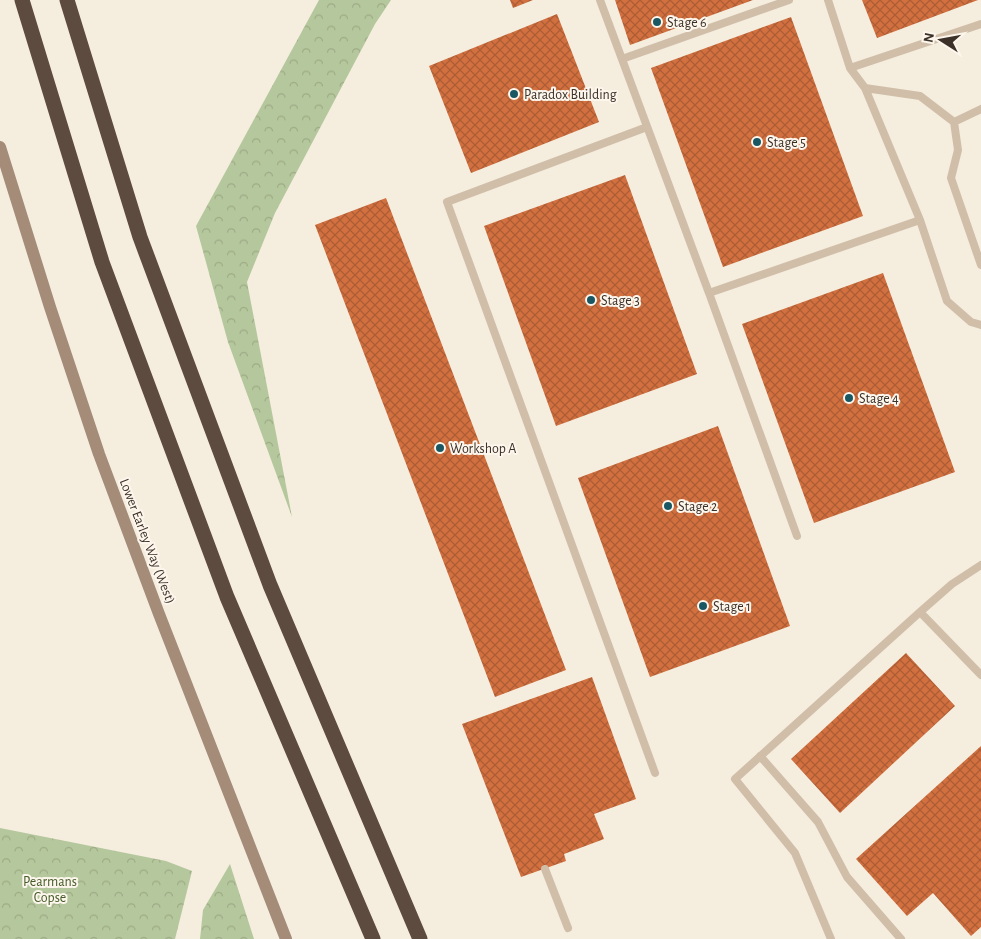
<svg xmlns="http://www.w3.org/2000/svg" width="981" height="939" font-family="'Alegreya Sans',sans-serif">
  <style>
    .forest { fill: url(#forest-crowns) }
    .building { fill: url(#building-cross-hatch) }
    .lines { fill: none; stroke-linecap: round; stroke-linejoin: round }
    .lane { stroke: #d0bea8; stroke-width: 8 }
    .secondary { stroke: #a48c79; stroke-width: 12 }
    .highway { stroke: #5e4b3f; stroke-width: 15 }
    .poi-dot { fill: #195763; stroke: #fcf6ec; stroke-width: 2 }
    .labels { text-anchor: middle; stroke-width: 4; stroke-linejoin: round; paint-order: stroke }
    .poi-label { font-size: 14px; fill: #3c3129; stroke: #fcf6ec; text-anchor: start }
    .street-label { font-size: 14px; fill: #3c3129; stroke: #fcf6ec }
    .park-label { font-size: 14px; fill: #465d2a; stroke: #fcf6ec }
  </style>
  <defs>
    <pattern id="forest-crowns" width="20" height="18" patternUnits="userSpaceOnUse" patternTransform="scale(1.25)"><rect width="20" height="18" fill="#b5c79c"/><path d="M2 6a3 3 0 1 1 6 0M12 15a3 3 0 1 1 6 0" fill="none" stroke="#9dab86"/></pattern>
    <pattern id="building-cross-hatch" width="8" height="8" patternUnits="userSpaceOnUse" patternTransform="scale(1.25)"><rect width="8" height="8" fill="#d3703f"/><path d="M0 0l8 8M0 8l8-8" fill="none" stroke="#ac5d35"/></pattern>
  </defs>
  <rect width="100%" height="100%" fill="#f5edde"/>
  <path class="forest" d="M319,0h72l-16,24 -100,189 -28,69 45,235 -64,-175 -32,-116z
    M0,828l166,33 26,10 -17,68h-175z
    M230,864l24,75h-54l3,-29z"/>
  <path class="building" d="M510,0h23l-20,8z
    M615,0h138l-123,45z
    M862,0h116l-101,38z
    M557,14l42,108 -128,51 -42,-107z
    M791,17l72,199 -140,51 -72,-199z
    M625,175l72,199 -141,52 -72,-200z
    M386,198l180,472 -71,27 -180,-472z
    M883,273l72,199 -141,51 -72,-199z
    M718,426l72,200 -140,51 -72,-199z
    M906,653l49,53 -115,107 -49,-54z
    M592,677l44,122 -42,15 10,25 -40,15 2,7 -45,16 -59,-153z
    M981,746v181l-10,9 -38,-43 -26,23 -51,-57z"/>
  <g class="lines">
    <path class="lane" d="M600,0l109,293 211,-73
      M828,0l22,68 15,20 55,132 27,81 24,21 10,3
      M622,59l167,-59
      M850,68l131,-44
      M865,88l55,8 34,26 4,28 -7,28 30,87
      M954,122l27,-13
      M647,127l-200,75 208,571
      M709,293l88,243
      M920,612l61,63
      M760,756l58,66 29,55 54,62
      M545,869l23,59
      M831,939l-36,-86 -60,-74 185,-167 32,-28 29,-19"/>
    <path class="secondary" d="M0,147l50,160 49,147 60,160 127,325"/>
    <path class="highway" d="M22,0l80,262 125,335 146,342
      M67,0l73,237 130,348 150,354"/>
  </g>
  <g class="poi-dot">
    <circle cx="657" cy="22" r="5"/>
    <circle cx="514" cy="94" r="5"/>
    <circle cx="757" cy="142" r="5"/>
    <circle cx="591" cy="300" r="5"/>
    <circle cx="849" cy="398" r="5"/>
    <circle cx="440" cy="448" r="5"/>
    <circle cx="668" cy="506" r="5"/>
    <circle cx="703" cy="606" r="5"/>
  </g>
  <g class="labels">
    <g class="poi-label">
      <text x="667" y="27">Stage 6</text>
      <text x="524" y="99">Paradox Building</text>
      <text x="767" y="147">Stage 5</text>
      <text x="601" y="305">Stage 3</text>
      <text x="859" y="403">Stage 4</text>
      <text x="450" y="453">Workshop A</text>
      <text x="678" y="511">Stage 2</text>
      <text x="713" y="611">Stage 1</text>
    </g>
    <g class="street-label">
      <text transform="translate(148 541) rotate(69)" y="5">Lower Earley Way (West)</text>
    </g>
    <g class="park-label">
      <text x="50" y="886">Pearmans<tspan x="50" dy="16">Copse</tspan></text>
    </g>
  </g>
  <g transform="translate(941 40) rotate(281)" stroke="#fcf6ec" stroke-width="4" paint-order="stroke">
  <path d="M0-4L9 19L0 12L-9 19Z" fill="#3c3129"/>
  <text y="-8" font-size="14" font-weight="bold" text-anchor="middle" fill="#3c3129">N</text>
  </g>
</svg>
